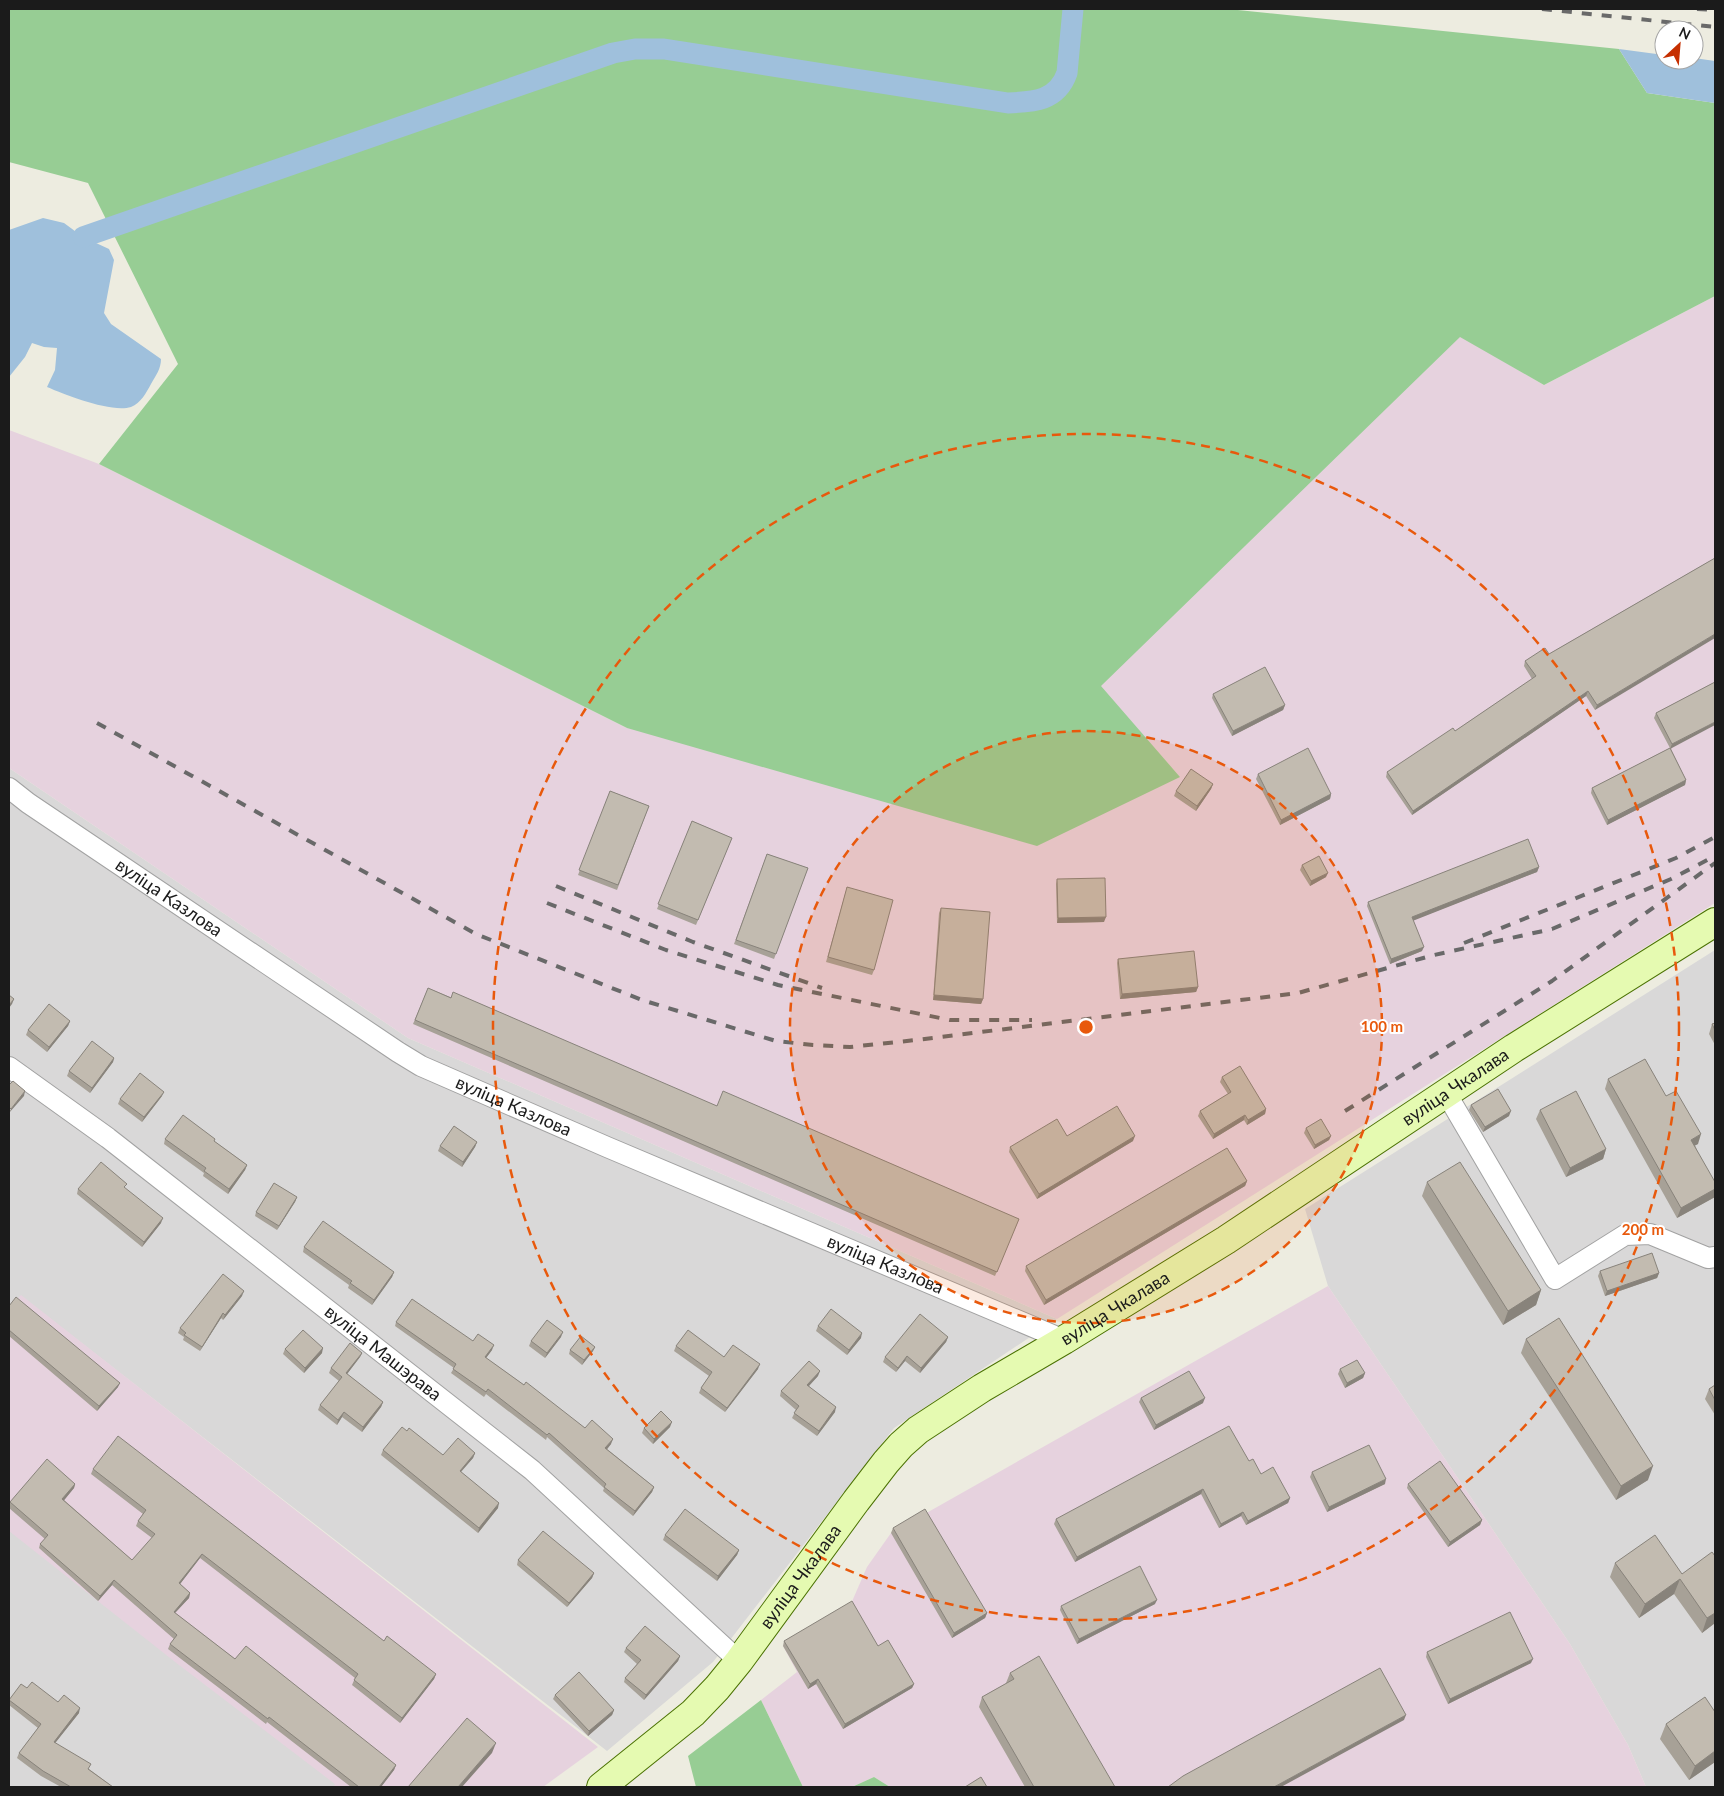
<svg xmlns="http://www.w3.org/2000/svg" width="1724" height="1796" font-family="Lato,sans-serif">
  <style>
    .residential { fill: #d9d8d8 }
    .industrial { fill: #e6d2de }
    .forest { fill: #97cd94 }
    .water { fill: #9fc0dc }
    .lines { fill: none; stroke-linecap: round; stroke-linejoin: round }
    .canal { stroke: #9fc0dc; stroke-width: 21 }
    .street-casing { stroke: #a2a2a2; stroke-width: 22 }
    .secondary-casing { stroke: #4b7203; stroke-width: 30 }
    .street { stroke: #fff; stroke-width: 20 }
    .secondary { stroke: #e5fab1; stroke-width: 28 }
    .rail { stroke: #696969; stroke-width: 4; stroke-dasharray: 10 10; stroke-linecap: butt }
    .wall { fill: #a7a197 }
    .shaded-wall { fill: #88837b }
    .building { fill: #c2bbb0; stroke: #88837b }
    .ring { fill: none; stroke: #e8590c; stroke-width: 2.5; stroke-dasharray: 9 6 }
    .labels { text-anchor: middle; stroke-width: 4; stroke-linejoin: round; paint-order: stroke }
    .street-label { font-size: 18px; fill: #1b1b1b; stroke: #fff }
    .centre { fill: #e8590c; stroke: #fff; stroke-width: 2.5 }
    .ring-label { font-size: 15px; text-anchor: middle; font-weight: bold; fill: #e8590c; stroke: #fff; stroke-width: 4; stroke-linejoin: round; paint-order: stroke }
  </style>
  <rect width="100%" height="100%" fill="#edece0"/>
  <path class="residential" d="M9,768l399,270 649,281 -163,109 -181,234 -106,89 -586,-455 -12,13z
    M1715,950v837h-69l-18,-42 -58,-101 -242,-358 -23,-77z
    M9,1530l327,254 -2,3h-325z"/>
  <path class="industrial" d="M1715,296v607l-658,416 -649,-281 -399,-270v-338l90,34 528,264 553,49 -80,-91 360,-350 84,49z
    M1328,1286l242,358 58,101 18,42h-756l-16,-10 -22,10h-49l-42,-87 36,-28 -14,-26 67,-40 17,-39 24,-34z
    M21,1295l577,452 -55,40h-209l1,-3 -156,-119 -170,-134v-223z"/>
  <path class="forest" d="M9,9h1219l391,40 28,44 68,10v193l-171,89 -84,-48 -359,349 79,91 -143,69 -410,-118 -528,-264 79,-100 -90,-181 -79,-21z
    M761,1700l42,87h-107l-8,-31z
    M874,1777l16,10h-38z"/>
  <path class="water" d="M1619,49l45,6v5h30v-2l21,3v42l-68,-10z
    M43,218l21,5 19,14 26,12 5,11 -10,53 7,11 50,35c0,10 -5,16 -10,25 -5,9 -10,19 -20,23 -20,6 -65,-12 -84,-20l8,-17 2,-22 -13,-1 -12,-4 -7,14 -16,20v-147z"/>
  <g class="lines">
    <path class="canal" d="M83,237l530,-184 22,-4h29l344,54c26,-1 49,-2 59,-30l6,-64"/>
    <g class="street-casing">
      <g id="street">
        <path id="s1" d="M9,788l19,15 370,249 23,14 186,81 457,193"/>
        <path id="s2" d="M9,1067l99,71 424,332 207,191"/>
        <path d="M1446,1093l109,186 70,-44 25,-1 58,24 7,-1"/>
      </g>
    </g>
    <g class="secondary-casing">
      <g id="secondary">
        <path id="s3" d="M601,1787l92,-74 24,-25 22,-27 117,-160 30,-39 15,-17 17,-15 64,-42 82,-48 162,-100 288,-192 201,-126"/>
      </g>
    </g>
    <use href="#street" class="street"/>
    <use href="#secondary" class="secondary"/>
    <path class="rail" d="M1542,9l173,18
      M1697,9l18,1
      M97,723l379,211 166,66 134,41 37,4 37,2 66,-7 382,-47 136,-38 118,-26 119,-50 44,-23
      M556,886l137,56 129,46
      M547,903l119,47 112,35 172,35h82
      M1464,943l212,-85 39,-21
      M1345,1111l207,-130 163,-118"/>
  </g>
  <path class="wall" d="M1715,558l-120,152 -9,-14 -174,119 -26,-38 1,-5 68,-41 77,-52 -8,-13 1,-5 24,-7z
    M1715,682l-44,67 15,31 -1,5 -78,40 -16,-32 1,-5 78,-40 -16,-30 2,-5z
    M1213,694l72,11 -2,5 -51,26 -20,-38z
    M1258,774l73,20 -1,5 -50,26 -24,-46z
    M1213,784l-2,5 -15,22 -22,-15 2,-5z
    M610,791l39,15 -32,84 -39,-15z
    M692,821l40,17 -36,87 -39,-16z
    M767,854l41,14 -34,91 -40,-15z
    M1302,865l24,12 -16,9 -10,-16z
    M1539,867l-2,5 -124,48 9,31 -32,13 -23,-58 1,-4z
    M1057,879l47,43 -47,1 -1,-39z
    M847,887l27,83 -2,5 -46,-13z
    M941,908l42,91 -2,5 -48,-4 6,-87z
    M1118,959l80,28 -2,5 -76,7 -3,-36z
    M428,988l289,118 302,113 -24,57 -582,-252z
    M70,1021l-2,5 -21,26 -21,-17 2,-5z
    M1715,1023v22l-6,-11 3,-10z
    M114,1058l-1,4 -23,31 -23,-17 2,-5z
    M1222,1077l44,32 -1,5 -18,11 -3,-5 -31,19 -15,-23 2,-5 28,-17 -8,-12z
    M1608,1079l90,65 -3,1 20,52 -38,21 -72,-129z
    M162,1096l-20,26 -24,-18 2,-5z
    M1471,1105l38,11 -26,16 -14,-22z
    M1540,1110l66,39 -3,10 -37,18 -30,-58z
    M1306,1128l25,8 -2,4 -15,9 -10,-16z
    M1067,1136l66,5 -96,58 -28,-47 1,-5z
    M165,1139h50l-1,2 33,24 -2,5 -17,24 -25,-18 1,-3 -40,-29z
    M477,1142l-2,5 -13,20 -24,-16 2,-5z
    M1247,1181l-2,5 -201,119 -19,-34 1,-5z
    M1427,1182l114,108 -5,15 -33,20 -81,-129z
    M78,1189l83,34 -19,24 -65,-53z
    M297,1197l-2,5 -18,28 -22,-14 1,-4z
    M304,1247l90,25 -2,5 -20,28 -24,-17 1,-3 -46,-33z
    M1600,1271l59,2 -2,5 -52,18 -7,-20z
    M242,1296l-19,24 -2,-2 -21,33 -17,-11 1,-3 -6,-4 2,-5z
    M9,1306l109,81 -21,24 -88,-75z
    M396,1322l77,19 19,9 -6,8 99,70 26,16 -4,5 47,38 -2,5 -19,24 -30,-25 1,-3 -57,-51 -1,3 -60,-46 -2,3 -33,-24 3,-5 -59,-42z
    M818,1326l43,12 -14,17 -31,-24z
    M561,1337l-16,21 -16,-12 2,-5z
    M948,1337l-2,5 -26,31 -15,-12 -9,11 -13,-10 2,-5z
    M1526,1339l122,141 -32,20 -95,-147z
    M676,1346l82,23 -33,43 -26,-19 2,-5 8,-12 -35,-25z
    M595,1347l-2,4 -11,14 -13,-11 1,-4z
    M285,1349l37,4 -18,20 -21,-19z
    M362,1353l-2,4 -13,17 36,28 -2,5 -19,25 -20,-15 -5,8 -19,-15 2,-5 19,-24 -10,-8 2,-5z
    M1340,1369l25,4 -2,5 -18,10 -7,-14z
    M818,1376l-9,10 26,26 -18,24 -25,-18 4,-8 -16,-14 1,-5z
    M1715,1385v30l-10,-16 4,-10z
    M1141,1398l62,5 -49,27 -15,-28z
    M670,1427l-17,17 -11,-11 2,-5z
    M407,1431l36,24 32,-2 -2,5 -12,14 37,36 -20,25 -97,-78 2,-5z
    M1249,1461l12,13 29,24 -2,5 -42,22 -5,-9 -22,12 -18,-34 -126,68 -21,-38 2,-5z
    M93,1469l291,172 52,33 -2,5 -34,44 -48,-38 3,-7 -155,-120 -20,26 10,9 -1,5 -14,15 60,46 161,106 -2,5 -13,17h-30l-84,-65 -1,2 -98,-75 2,-5 4,-5 -62,-54 -14,16 -59,-53 1,-4 5,-5 -36,-31 1,-6 65,-18 -1,4 -10,12 68,60 20,-22 -16,-12 2,-5 5,-7 -52,-40z
    M1312,1472l73,12 -58,28 -17,-35z
    M1408,1484l74,36 -2,5 -32,22 -41,-59z
    M893,1528l94,85 -2,5 -33,20 -61,-105z
    M665,1535l74,15 -2,5 -20,26 -54,-41z
    M1715,1556v67l-13,10 -28,-39 -35,24 -29,-41 5,-14 67,11z
    M518,1560l76,13 -2,5 -25,29 -50,-42z
    M1155,1604l-78,40 -17,-34 1,-4z
    M784,1641l94,5 36,38 -2,4 -69,41 -27,-45 -8,5 -25,-43z
    M626,1648l54,8 -2,5 -34,39 -20,-18 1,-4 12,-14 -13,-12z
    M1427,1652l104,11 -83,41 -22,-47z
    M1010,1673l105,114h-90l-46,-80 3,-10 25,-14h-1z
    M27,1688l31,14 21,11 -24,30 34,26 24,18h-52l-20,-11 -24,-18 2,-5 19,-25 -29,-23v-5z
    M555,1695l59,15 -2,5 -24,21 -35,-37z
    M1715,1712v50l-26,18 -29,-41 6,-15z"/>
  <path class="shaded-wall" d="M1715,634v4l-120,72 2,-5z
    M1588,691l-2,5 -174,119 1,-4z
    M1285,705l-2,5 -51,26 1,-5z
    M1715,722v3l-45,24 2,-5z
    M1686,780l-1,5 -78,40 1,-5z
    M1213,784l-2,5 -15,22 1,-5z
    M1331,794l-1,5 -50,26 1,-5z
    M1539,867l-2,5 -127,50 2,-5z
    M1328,873l-2,4 -16,9 1,-5z
    M1106,917l-2,5 -47,1 1,-5z
    M1424,947l-2,4 -32,13 1,-5z
    M1198,987l-2,5 -76,7 2,-5z
    M934,995l49,4 -2,5 -48,-4z
    M14,999l-2,5 -3,4v-3z
    M70,1021l-2,5 -21,26 2,-5z
    M114,1058l-1,4 -23,31 2,-5z
    M25,1091l-1,5 -15,17 2,-4z
    M164,1092l-2,4 -20,26 2,-5z
    M1266,1109l-1,5 -18,11 1,-5z
    M1511,1111l-2,5 -26,16 2,-5z
    M1245,1115l-1,5 -31,19 1,-5z
    M1701,1134l-3,10 -10,5 3,-9z
    M1135,1136l-2,5 -96,58 2,-5z
    M1331,1136l-2,4 -15,9 1,-4z
    M477,1142l-2,5 -13,20 1,-5z
    M1606,1149l-3,10 -37,18 4,-9z
    M247,1165l-2,5 -17,24 1,-5z
    M1247,1181l-2,5 -201,119 2,-5z
    M1715,1189v8l-38,21 4,-10z
    M297,1197l-2,5 -18,28 2,-4z
    M163,1218l-2,5 -19,24 2,-5z
    M394,1272l-2,5 -20,28 2,-5z
    M1659,1273l-2,5 -52,18 2,-5z
    M1541,1290l-5,15 -33,20 5,-14z
    M244,1291l-2,5 -19,24 2,-5z
    M223,1313l-2,5 -21,33 2,-4z
    M563,1332l-2,5 -16,21 2,-5z
    M862,1333l-1,5 -14,17 2,-5z
    M948,1337l-2,5 -26,31 1,-5z
    M494,1345l-2,5 -9,12 2,-5z
    M595,1347l-2,4 -11,14 2,-5z
    M323,1348l-1,5 -18,20 1,-5z
    M362,1353l-2,4 -16,21 2,-5z
    M907,1356l-2,5 -9,11 2,-4z
    M760,1364l-2,5 -33,43 2,-4z
    M820,1371l-2,5 -13,14 2,-5z
    M1365,1373l-2,5 -18,10 2,-5z
    M120,1383l-2,4 -21,24 2,-5z
    M1205,1398l-2,5 -49,27 2,-5z
    M383,1402l-2,5 -19,25 1,-5z
    M836,1407l-1,5 -18,24 2,-5z
    M344,1412l-2,5 -5,8 1,-5z
    M672,1422l-2,5 -17,17 1,-5z
    M613,1439l-2,5 -7,9 1,-5z
    M475,1453l-2,5 -15,17 2,-4z
    M1653,1466l-5,14 -32,20 5,-14z
    M1386,1479l-1,5 -58,28 2,-5z
    M75,1484l-1,4 -13,16 1,-5z
    M654,1487l-2,5 -19,24 2,-5z
    M1203,1489l-2,5 -126,68 2,-5z
    M1290,1498l-2,5 -42,22 2,-4z
    M499,1503l-1,5 -20,25 1,-5z
    M1243,1512l-2,4 -22,12 2,-4z
    M1482,1520l-2,5 -32,22 2,-5z
    M739,1550l-2,5 -20,26 1,-5z
    M202,1554l-2,4 -23,30 2,-5z
    M594,1573l-2,5 -25,29 2,-4z
    M1680,1579l-6,15 -35,24 6,-14z
    M114,1580l-2,5 -14,16 2,-5z
    M190,1593l-1,5 -17,18 2,-4z
    M1157,1600l-2,4 -78,40 2,-5z
    M987,1613l-2,5 -33,20 2,-5z
    M1715,1613v10l-13,10 5,-15z
    M680,1656l-2,5 -34,39 2,-5z
    M1533,1659l-2,4 -83,41 2,-5z
    M436,1674l-2,5 -34,44 2,-5z
    M818,1679l-2,5 -8,5 2,-5z
    M914,1684l-2,4 -69,41 2,-5z
    M80,1708l-1,5 -27,34 2,-5z
    M614,1710l-2,5 -24,21 1,-5z
    M1406,1715l-2,5 -123,67h-7z
    M496,1743l-4,10 -30,34h-4z
    M1715,1751v11l-26,18 6,-14z
    M396,1765l-2,5 -13,17h-2z"/>
  <path class="building" d="M1715,558v76l-118,71 -9,-14 -175,120 -26,-39 66,-44 2,3 81,-55 -11,-15 20,-13 4,6z
    M1265,667l20,38 -52,26 -20,-37z
    M1715,682v40l-43,22 -16,-31z
    M1308,748l23,46 -50,26 -23,-46z
    M1670,748l16,32 -78,40 -16,-32z
    M1191,769l22,15 -16,22 -21,-15z
    M610,791l39,15 -31,79 -39,-15z
    M692,821l40,17 -34,82 -40,-16z
    M1528,839l11,28 -127,50 12,30 -33,12 -23,-57z
    M767,854l41,14 -32,86 -40,-14z
    M1319,856l9,17 -17,8 -9,-16z
    M1105,878l1,39 -48,1 -1,-39z
    M847,887l46,13 -19,70 -46,-13z
    M941,908l49,4 -7,87 -49,-4z
    M1194,951l4,36 -76,7 -4,-35z
    M428,988l23,10 2,-6 264,114 6,-15 296,128 -22,53 -582,-252z
    M9,995l5,4 -5,6z
    M49,1004l21,17 -21,26 -21,-17z
    M1715,1023v7l-3,-6z
    M92,1041l22,17 -22,30 -23,-17z
    M1645,1059l21,37 10,-5 25,43 -10,6 24,42v7l-34,19 -73,-129z
    M1240,1066l26,43 -18,11 -3,-5 -31,19 -14,-23 31,-19 -9,-15z
    M140,1073l24,19 -20,25 -24,-18z
    M13,1081l12,10 -14,18 -2,-2v-23v1z
    M1498,1089l13,22 -26,16 -14,-22z
    M1576,1091l30,58 -36,19 -30,-58z
    M1117,1106l18,30 -96,58 -29,-47 47,-28 10,17z
    M183,1115l32,24 -1,2 33,24 -18,24 -25,-18 2,-3 -41,-29z
    M1321,1119l10,17 -16,9 -9,-17z
    M454,1126l23,16 -14,20 -23,-16z
    M1227,1148l20,33 -201,119 -20,-34z
    M101,1162l26,22 -3,3 39,31 -19,24 -66,-53z
    M1460,1162l81,128 -33,21 -81,-129z
    M274,1183l23,14 -18,29 -23,-14z
    M323,1221l71,51 -20,28 -24,-17 2,-2 -48,-34z
    M1652,1253l7,20 -52,18 -7,-20z
    M223,1274l21,17 -19,24 -2,-2 -21,34 -18,-12 2,-2 -6,-5z
    M16,1297l104,86 -21,23 -90,-76v-24z
    M412,1299l61,42 5,-7 16,11 -9,12 39,28 2,-3 59,46 7,-8 21,19 -8,9 49,39 -19,24 -31,-24 2,-3 -57,-51 -2,2 -59,-46 -2,3 -33,-23 3,-5 -60,-42z
    M831,1309l31,24 -13,17 -31,-24z
    M920,1314l28,23 -27,31 -14,-12 -9,12 -13,-11z
    M1559,1318l94,148 -32,20 -95,-147z
    M547,1320l16,12 -16,21 -16,-12z
    M303,1330l20,18 -18,20 -20,-19z
    M688,1330l36,27 9,-12 27,19 -33,44 -26,-20 11,-16 -36,-26z
    M581,1336l14,11 -11,13 -14,-10z
    M350,1343l12,10 -16,20 37,29 -20,25 -19,-15 -6,8 -18,-15 22,-28 -11,-9z
    M1357,1360l8,13 -18,10 -7,-14z
    M809,1361l11,10 -13,14 29,22 -17,24 -25,-18 5,-7 -18,-15z
    M1189,1371l16,27 -49,27 -15,-27z
    M1715,1385v15l-6,-11z
    M661,1411l11,11 -18,17 -10,-11z
    M1229,1426l20,35 4,-2 8,15 12,-7 17,31 -42,23 -5,-9 -22,12 -18,-35 -126,68 -21,-38z
    M402,1427l5,4 2,-3 34,27 15,-17 17,15 -15,18 39,32 -20,25 -96,-78z
    M118,1436l266,205 3,-5 49,38 -34,44 -48,-38 4,-6 -156,-120 -23,29 11,10 -16,19 61,47 11,-13 150,119 -17,22h-20l-90,-70 -1,2 -98,-75 7,-9 -63,-55 -14,16 -60,-52 8,-9 -38,-33 37,-43 28,25 -13,15 70,61 23,-26 -17,-13 8,-11 -53,-41z
    M1369,1445l17,34 -57,28 -17,-35z
    M1440,1461l42,59 -32,22 -42,-58z
    M685,1509l54,41 -21,26 -53,-41z
    M925,1509l62,104 -33,20 -61,-105z
    M543,1531l51,42 -25,30 -51,-43z
    M1655,1535l27,39 30,-22 3,4v57l-8,5 -27,-39 -35,25 -30,-41z
    M1140,1566l17,34 -78,39 -18,-33z
    M852,1601l26,45 10,-6 26,44 -69,40 -27,-45 -8,5 -26,-43z
    M1510,1612l23,47 -83,40 -23,-47z
    M645,1626l35,30 -34,39 -21,-17 16,-18 -15,-12z
    M1039,1656l76,131h-81l-52,-90 32,-18 -4,-6z
    M1380,1668l26,47 -132,72h-106l15,-11z
    M579,1672l35,38 -25,21 -34,-36z
    M32,1682l26,20 6,-7 16,13 -26,34 37,22 -3,5 25,18h-42l-28,-16 -24,-18 22,-29 -32,-24 12,-16 6,4z
    M1705,1697l10,15v39l-20,15 -29,-42z
    M467,1718l29,25 -38,44h-50z
    M981,1777l6,10h-22z"/>
  <circle cx="1086" cy="1027" r="296" fill="#e8590c" fill-opacity=".12"/>
  <g class="ring">
    <circle cx="1086" cy="1027" r="296"/>
    <circle cx="1086" cy="1027" r="593"/>
  </g>
  <g class="labels">
    <g class="street-label">
      <text dy="6" stroke="none"><textPath href="#s1" startOffset="194">вуліца Казлова</textPath></text>
      <text dy="6" stroke="none"><textPath href="#s3" startOffset="1118">вуліца Чкалава</textPath></text>
      <text dy="6" stroke="none"><textPath href="#s1" startOffset="598">вуліца Казлова</textPath></text>
      <text dy="6" stroke="none"><textPath href="#s1" startOffset="1002">вуліца Казлова</textPath></text>
      <text dy="6" stroke="none"><textPath href="#s3" startOffset="712">вуліца Чкалава</textPath></text>
      <text dy="6" stroke="none"><textPath href="#s2" startOffset="471">вуліца Машэрава</textPath></text>
      <text dy="6" stroke="none"><textPath href="#s3" startOffset="292">вуліца Чкалава</textPath></text>
    </g>
  </g>
  <circle cx="1086" cy="1027" r="8" class="centre"/>
  <g class="ring-label">
    <text x="1382" y="1032">100 m</text>
    <text x="1643" y="1235">200 m</text>
  </g>
  <rect width="1724" height="1796" fill="none" stroke="#1b1b1b" stroke-width="20"/>
  <g transform="translate(1679 45) rotate(26)"><circle r="24" fill="#ffffff" stroke="#a4a4a4"/>
  <path d="M0-4L9 19L0 12L-9 19Z" fill="#c62f00"/>
  <text y="-8" font-size="14" font-weight="bold" text-anchor="middle" fill="#1b1b1b">N</text>
  </g>
</svg>
